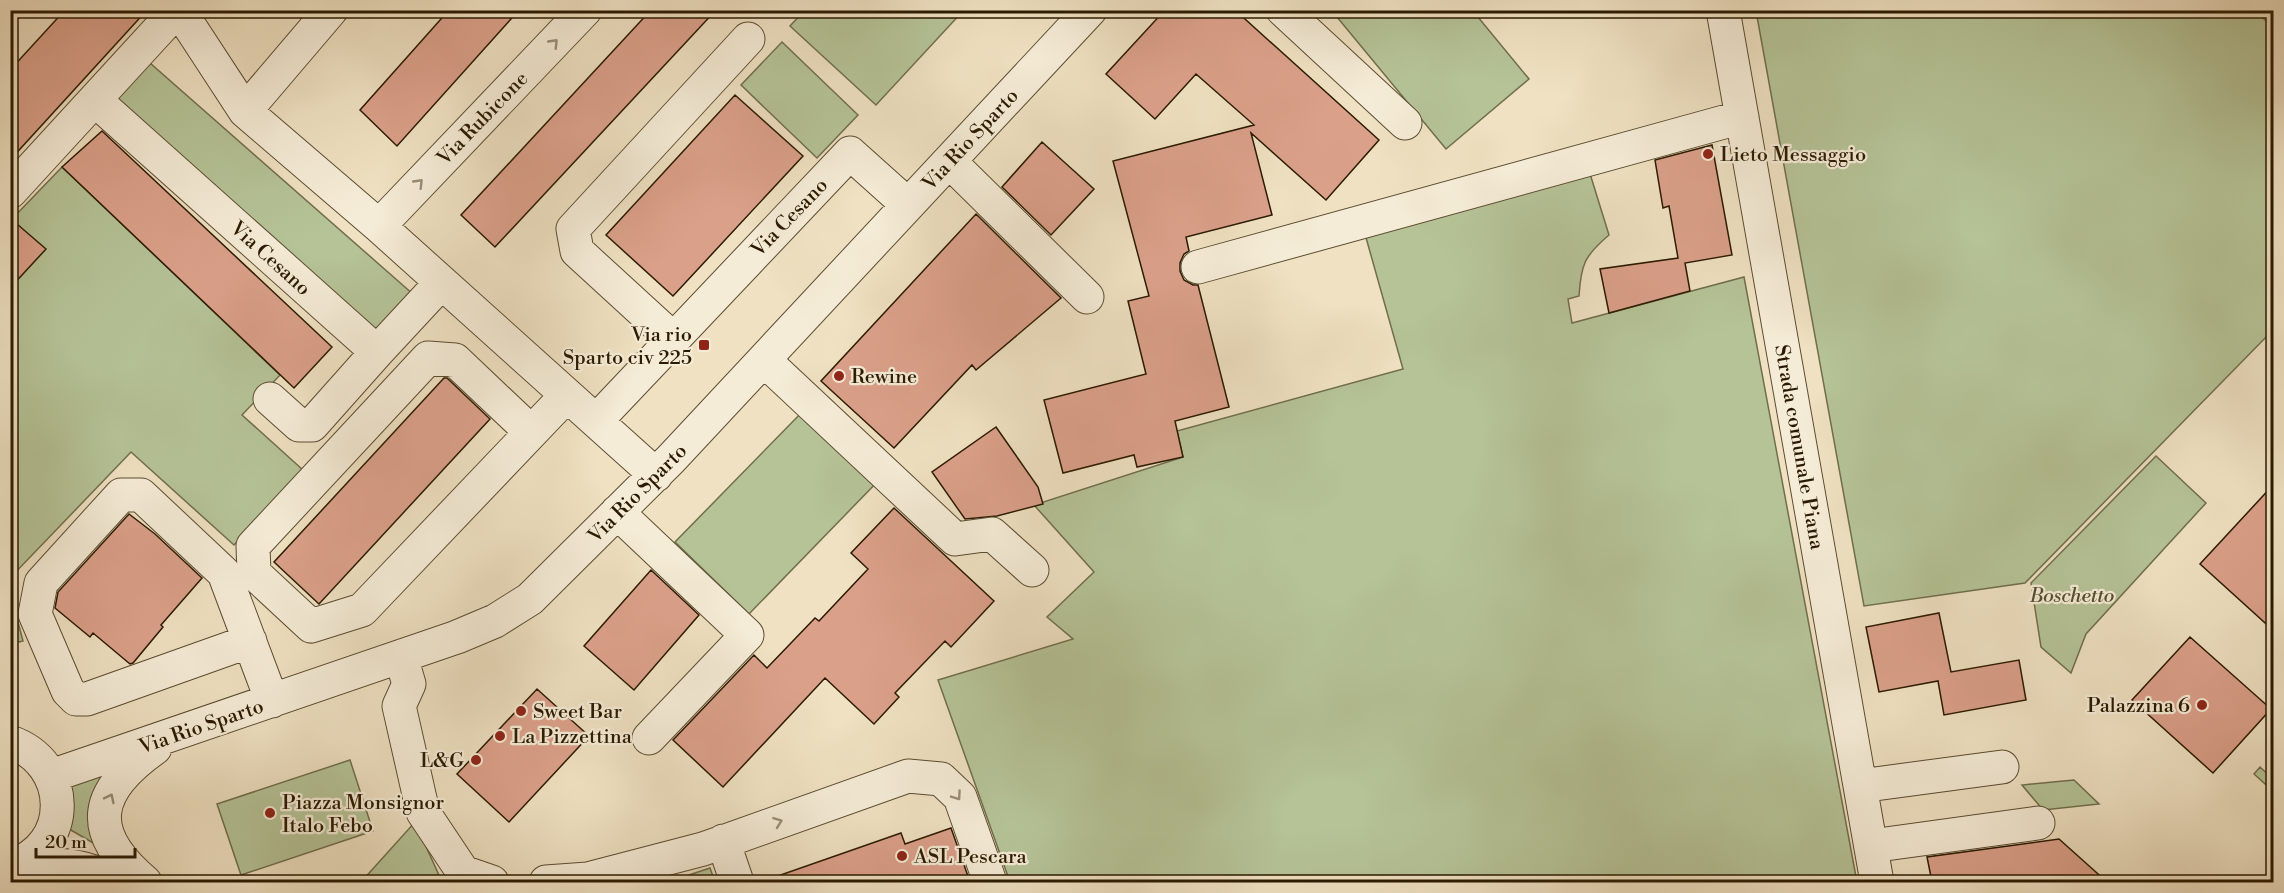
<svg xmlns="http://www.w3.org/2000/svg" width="2284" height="893" font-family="'Libre Bodoni',serif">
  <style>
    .green { fill: #b5c397; stroke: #706e4c; stroke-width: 1.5 }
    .building { fill: #dba08a; stroke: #2b1a01; stroke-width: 1.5 }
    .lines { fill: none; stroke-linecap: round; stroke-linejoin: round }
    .minor-casing { stroke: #5c4c31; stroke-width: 35 }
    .minor { stroke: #f5ecd7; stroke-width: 33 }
    .oneway { stroke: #9a8e77 }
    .poi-dot { fill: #8f2418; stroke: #f5ecd7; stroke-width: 2 }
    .labels { text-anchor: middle; stroke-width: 4.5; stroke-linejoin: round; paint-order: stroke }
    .street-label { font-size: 20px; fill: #2b1a01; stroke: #f5ecd7 }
    .poi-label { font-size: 20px; fill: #2b1a01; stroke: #f5ecd7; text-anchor: start }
    .park-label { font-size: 20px; font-style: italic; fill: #544d2e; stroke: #f5ecd7 }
  </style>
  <rect width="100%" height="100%" fill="#efe1c2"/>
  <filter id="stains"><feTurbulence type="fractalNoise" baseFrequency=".00333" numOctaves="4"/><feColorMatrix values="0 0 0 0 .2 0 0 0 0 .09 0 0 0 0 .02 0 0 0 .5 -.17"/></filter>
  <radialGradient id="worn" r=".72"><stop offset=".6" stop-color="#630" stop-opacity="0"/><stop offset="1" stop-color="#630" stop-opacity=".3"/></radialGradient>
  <path class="green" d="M804,11v-1l159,1 -87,94 -86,-79z
    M1332,11h141l56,68 -83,70z
    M2256,11l17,17v302l-248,253 -161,23 -108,-595z
    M782,42l76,73 -41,43 -76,-73z
    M150,63l264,232 -40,44 -260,-236z
    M1587,164l22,71c-25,21 -28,30 -30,61l-11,3 4,24 172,-46 113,605h-847l-72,-202 135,-41 -26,-22 47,-45 -60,-67 149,-48 -6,-26 226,-62 -40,-142z
    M62,167l218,208 -38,40 61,55 -69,75 -103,-93 -120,125v-357z
    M808,406l73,72 -132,136 -74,-72z
    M2156,456l50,47 -120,131 -15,39 -30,-26 -10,-64z
    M10,592l13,49 -12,3h-1z
    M130,753l-16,102 -45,-26 -5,-39z
    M350,760l23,71 -132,44 -24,-71z
    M2260,767l13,12v12l-19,-17z
    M2074,780l25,24 -56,6 -21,-25z
    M415,822l27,60h-81z
    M710,868l5,14h-47z"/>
  <path class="building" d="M65,10h82l-137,150v-90z
    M449,10h70l-122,136 -37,-36z
    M651,10h65l-221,237 -34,-32z
    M1165,10h70l144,130 -53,60 -75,-67 21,82 -86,22 3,14 -5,3 -4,9v8l4,9 9,5h5l31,122 -54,14 8,36 -46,10 -3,-12 -71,18 -19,-73 102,-26 -18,-73 21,-5 -36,-135 141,-36 -58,-51 -41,45 -49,-45z
    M735,95l68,61 -130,140 -67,-61z
    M102,131l230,216 -38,41 -232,-221z
    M1042,142l52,47 -43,46 -49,-48z
    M1712,145l20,110 -47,8 5,28 -81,22 -9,-44 78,-11 -9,-52 -6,2 -8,-48z
    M976,214l85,84 -85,72 -4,-5 -78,83 -73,-67z
    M10,218l36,31 -36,39z
    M444,378h3l43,41 -171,185 -45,-42z
    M996,427l42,60 5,17 -46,12 -32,3 -33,-47z
    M2274,484v147l-74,-67z
    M894,508l100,93 -43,46 -6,-6 -50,52 4,4 -25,27 -49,-46 -102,109 -50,-47 81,-85 13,13 48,-50 4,3 49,-52 -17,-16z
    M129,514l26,20 47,44 -41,47 2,2 -30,36 -3,1 -37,-31 -3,4 -35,-29 3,-16z
    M651,570l48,45 -65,75 -50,-44z
    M1939,613l12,59 68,-12 7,40 -82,15 -6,-34 -59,11 -13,-65z
    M2190,637l81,72 -58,64 -81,-73z
    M537,689l52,47 -80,86 -52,-48z
    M951,828l19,54h-197l-1,-4 129,-45 4,11z
    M2059,839l48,43h-175l-5,-25z"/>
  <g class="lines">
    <g class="minor-casing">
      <path id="minor" d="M179,10l66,101 134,115 277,249
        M1283,10l122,113
        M1723,10l154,872
        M95,100l282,252 64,-69
        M245,111l86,-101
        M949,161l138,136
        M10,192l167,-182
        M379,226l206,-216
        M1198,267l544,-150
        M673,339l-96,-88 -4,-22 175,-190
        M764,360l191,179 37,-5 40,36
        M270,399l29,26h13l65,-73
        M596,421l254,-268 58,52
        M531,432l-76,-72 -27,-2 -175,188 1,27 57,53 51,-16 205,-215
        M617,512l130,123 -98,103
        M250,641l-163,58h-11l-8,-8 -33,-77 6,-31 80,-88h20l83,78 48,128
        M401,657l8,27 -10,22 24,106 40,60 29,10
        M10,742c62,21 64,105 0,124
        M51,776l406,-139 38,-16 35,-22 141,-140 419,-449
        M1860,786l142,-19
        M723,841l14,41
        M1871,846l167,-23
        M28,882l12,-14c29,-8 55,4 82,14
        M145,882c-59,-50 -52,-90 10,-134
        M546,882l42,-3 115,-30 205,-73 33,3 19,18 30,85"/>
    </g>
    <use href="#minor" class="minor"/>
  </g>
  <defs><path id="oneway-chevron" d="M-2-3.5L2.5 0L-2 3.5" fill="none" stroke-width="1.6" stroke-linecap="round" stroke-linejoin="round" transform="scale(1.5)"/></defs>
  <g class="oneway">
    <use href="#oneway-chevron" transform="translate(554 43) rotate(-46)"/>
    <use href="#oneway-chevron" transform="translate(419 183) rotate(-46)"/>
    <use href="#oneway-chevron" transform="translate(957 796) rotate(55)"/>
    <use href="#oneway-chevron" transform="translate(110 798) rotate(-64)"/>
    <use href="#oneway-chevron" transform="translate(778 822) rotate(-20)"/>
  </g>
  <g class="poi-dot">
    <circle cx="1708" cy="154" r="6"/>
    <rect x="698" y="339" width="12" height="12" rx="3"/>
    <circle cx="839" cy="376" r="6"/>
    <circle cx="2202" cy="705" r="6"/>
    <circle cx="521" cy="711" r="6"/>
    <circle cx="500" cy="736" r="6"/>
    <circle cx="476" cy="760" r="6"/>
    <circle cx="270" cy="813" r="6"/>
    <circle cx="902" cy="856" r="6"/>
  </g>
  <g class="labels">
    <g class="street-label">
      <text transform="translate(482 118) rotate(-46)" y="7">Via Rubicone</text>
      <text transform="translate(970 139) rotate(-47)" y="7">Via Rio Sparto</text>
      <text transform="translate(789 217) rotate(-46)" y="7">Via Cesano</text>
      <text transform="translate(271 258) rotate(42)" y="7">Via Cesano</text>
      <text transform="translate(1800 447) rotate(80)" y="7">Strada comunale Piana</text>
      <text transform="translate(637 493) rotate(-45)" y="7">Via Rio Sparto</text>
      <text transform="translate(201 726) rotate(-19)" y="7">Via Rio Sparto</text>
    </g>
    <g class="poi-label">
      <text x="1720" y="161">Lieto Messaggio</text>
      <text x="692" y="341" text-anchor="end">Via rio<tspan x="692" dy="23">Sparto civ 225</tspan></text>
      <text x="851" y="383">Rewine</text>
      <text x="2190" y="712" text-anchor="end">Palazzina 6</text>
      <text x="533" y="718">Sweet Bar</text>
      <text x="512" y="743">La Pizzettina</text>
      <text x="464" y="767" text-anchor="end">L&amp;G</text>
      <text x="282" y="809">Piazza Monsignor<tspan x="282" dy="23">Italo Febo</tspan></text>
      <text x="914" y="863">ASL Pescara</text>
    </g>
    <g class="park-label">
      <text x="2072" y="602">Boschetto</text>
    </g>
  </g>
  <rect width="2284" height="893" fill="none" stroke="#efe1c2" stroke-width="36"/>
  <rect x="12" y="12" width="2260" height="869" fill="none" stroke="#2b1a01" stroke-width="3"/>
  <rect x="18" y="18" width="2248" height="857" fill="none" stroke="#2b1a01" stroke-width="1.5"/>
  <path d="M36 848v9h99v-9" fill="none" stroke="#2b1a01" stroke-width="3"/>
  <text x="45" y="848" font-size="18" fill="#2b1a01" stroke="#f5ecd7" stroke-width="4.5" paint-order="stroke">20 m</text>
  <rect width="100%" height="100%" filter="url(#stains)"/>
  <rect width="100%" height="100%" fill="url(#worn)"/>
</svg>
